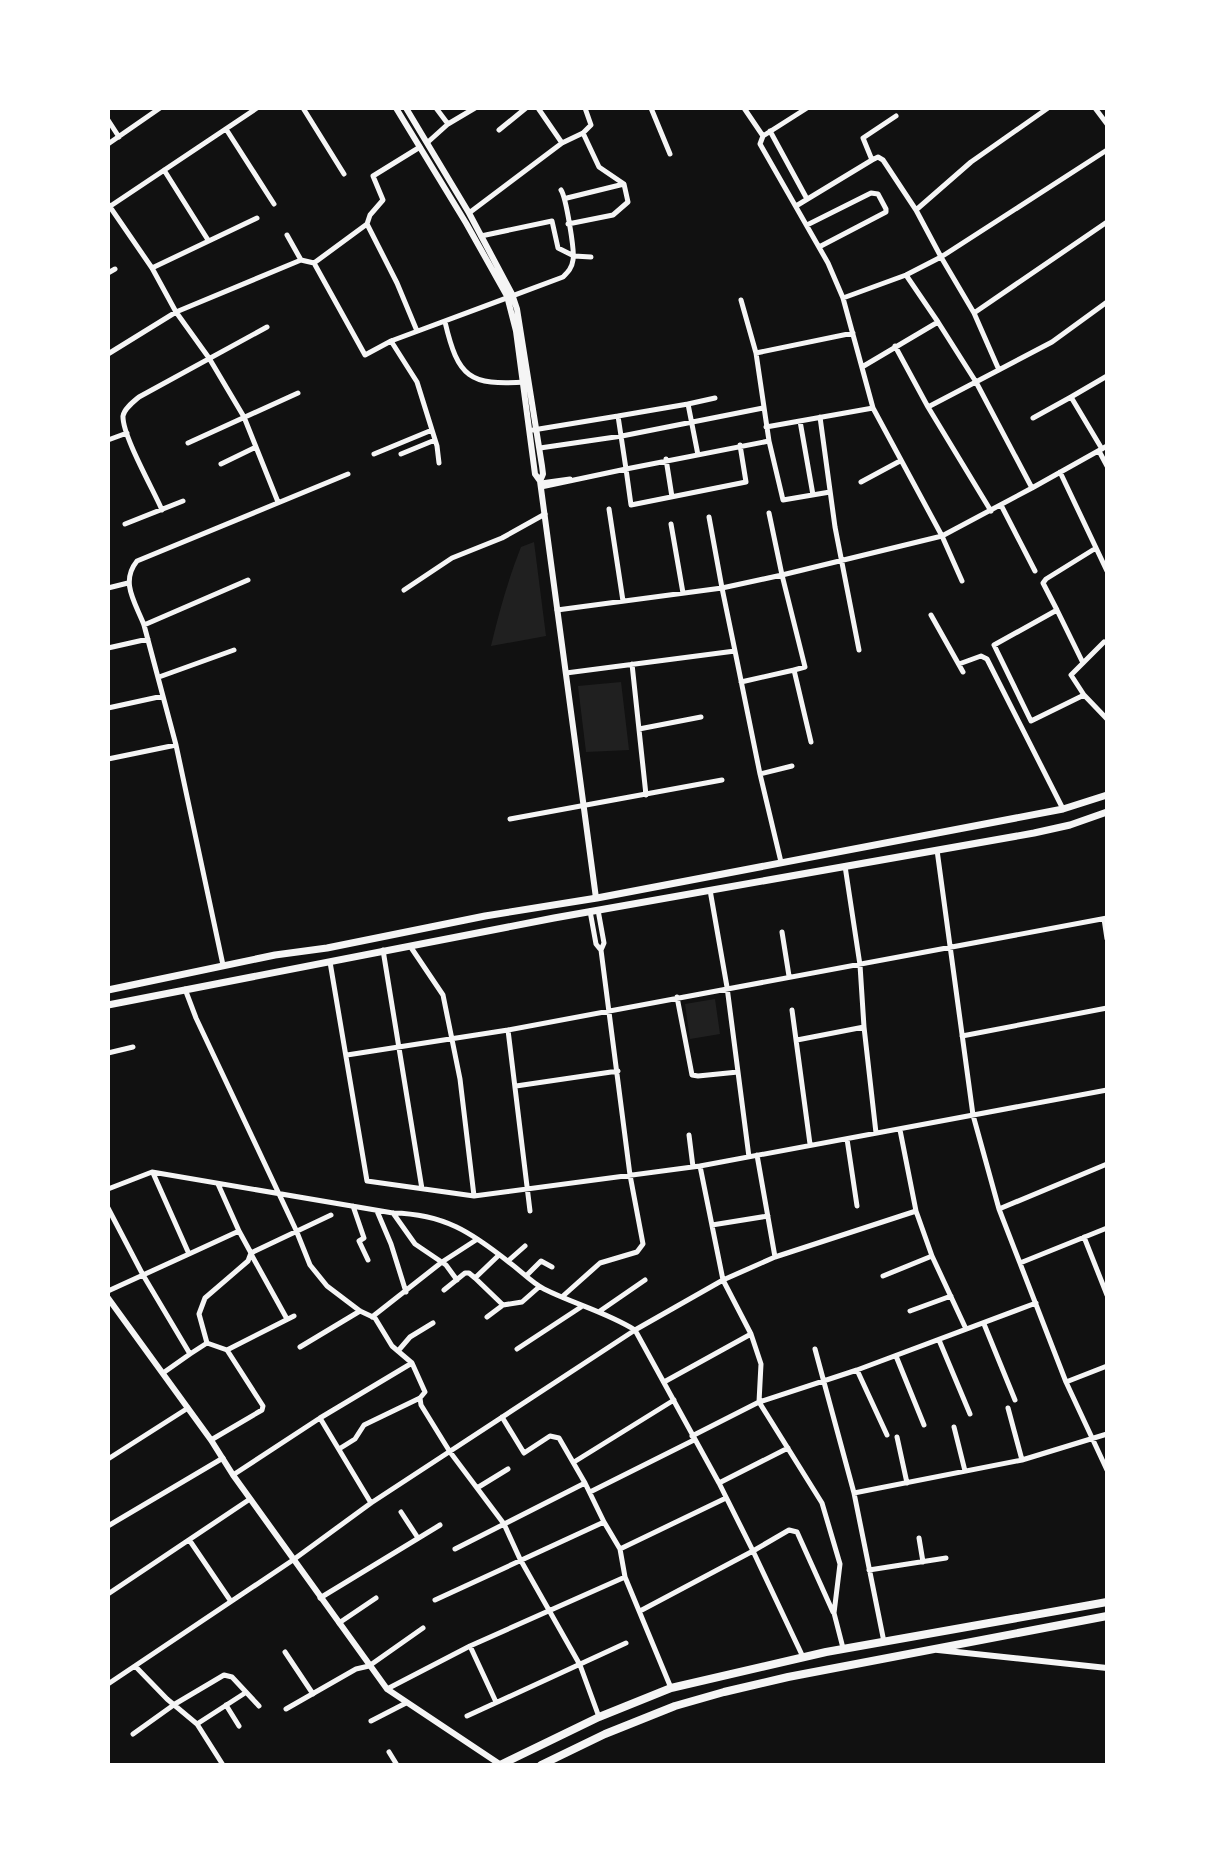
<svg xmlns="http://www.w3.org/2000/svg" width="1215" height="1873" font-family="Commissioner,sans-serif">
  <style>
    .green { fill: #202020 }
    .lines { fill: none; stroke-linecap: round; stroke-linejoin: round }
    .minor { stroke: #f5f5f5; stroke-width: 5 }
    .tertiary { stroke: #f5f5f5; stroke-width: 6 }
    .primary { stroke: #f5f5f5; stroke-width: 7 }
    .trunk { stroke: #f5f5f5; stroke-width: 8 }
  </style>
  <rect width="100%" height="100%" fill="#111"/>
  <path class="green" d="M534,542l12,94 -55,10c8,-34 17,-66 30,-99z
    M621,682l8,68 -43,2 -8,-66z
    M715,999l5,35 -30,5 -5,-35z"/>
  <g class="lines">
    <path class="minor" d="M303,108l41,66
      M436,108l12,16
      M538,108l24,35
      M651,108l19,46
      M744,108l19,28 -3,8 68,119 15,35 30,110 -107,19
      M1095,108l12,16
      M108,120l11,17
      M226,129l48,75
      M499,130l27,-22
      M770,131l37,68
      M763,136l44,-28
      M428,142l20,-18 27,-16
      M108,144l52,-36
      M872,160l6,-3 5,3 33,50 55,-48 77,-54
      M164,170l44,70
      M567,198l57,-14
      M108,204l44,64 24,44 33,46 35,59 34,85
      M796,206l76,-46 -9,-22 33,-22
      M109,207l148,-99
      M916,210l25,47 166,-107
      M469,213l93,-70 21,-10
      M568,224l45,-9 15,-13 -4,-18 -25,-17 -16,-34 8,-8 -6,-17
      M807,225l64,-32 7,1 8,15v3l-67,35
      M287,235l14,25
      M481,236l71,-15 6,27 16,8 17,1
      M314,263l53,-39
      M152,268l105,-50
      M108,273l7,-4
      M843,298l63,-23 35,-18 33,56 25,57
      M974,313l133,-91
      M445,322c13,55 24,64 81,60
      M938,322l38,60 56,106 -90,48 20,45
      M417,331l-20,-48 -30,-59 3,-9 13,-15 -10,-24 47,-29
      M391,341l26,41 20,64 2,17
      M895,346l33,61 63,104
      M756,353l97,-20
      M108,354l68,-42 125,-52 13,3 51,92 26,-14 172,-64c5,-5 9,-9 10,-17 2,-8 -7,-63 -12,-70
      M862,367l76,-45 -32,-47
      M688,404l27,-6
      M928,407l124,-65 55,-40
      M618,416l70,-12 10,51
      M820,417l15,110 24,123
      M1033,418l38,-21
      M800,421l13,74
      M533,430l85,-14 8,53 143,-28 -13,-88 -15,-53
      M108,440l19,-7
      M769,441l14,59 47,-8
      M188,443l110,-50
      M540,448l82,-12 141,-28
      M1102,449l-31,-52 36,-21
      M1099,451l8,15
      M374,454l58,-24
      M401,454l34,-14
      M666,459l6,38
      M221,464l35,-17
      M1060,472l47,99
      M861,482l39,-21
      M541,483l29,-4
      M541,487l85,-18 5,36 115,-23 -6,-37
      M1032,488l75,-42
      M1001,505l34,66
      M609,509l14,92
      M162,510c-8,-19 -40,-75 -39,-94 1,-7 10,-14 16,-19l128,-70
      M709,517l13,71 60,-13 -13,-62
      M125,524l58,-23
      M671,524l12,69
      M248,580l-104,45c-9,-23 -24,-43 -7,-64l211,-87
      M108,588l20,-5
      M404,590l48,-32 50,-20 43,-24
      M557,610l165,-22 13,63 -169,22
      M1057,610l-14,-27 3,-4 50,-31
      M931,615l32,57
      M144,625l32,120 47,220
      M108,648l40,-9
      M735,651l25,123 32,-8
      M1083,663l-26,-53 -63,35 37,76 53,-26 23,24
      M632,664l14,131
      M959,664l22,-8 6,3 76,150
      M159,677l75,-27
      M741,682l53,-12
      M1084,695l-13,-20 33,-33
      M108,708l55,-12
      M639,729l62,-12
      M811,742l-17,-72 11,-3 -23,-92 160,-39 -69,-128
      M108,759l68,-14
      M760,774l21,88
      M510,819l212,-39
      M937,850l36,265 26,94 67,173 41,88
      M710,890l17,97 22,170
      M590,911l6,33 4,5
      M1104,919l3,20
      M782,932l7,44
      M410,946l33,49 17,84 14,117
      M383,950l39,239
      M330,962l37,219 107,15 226,-30 23,114 -88,50 84,153 34,68 -113,60
      M185,989l11,29 100,212 14,35 17,21 33,25 15,7 17,28 20,17 13,29 -5,6 1,7 29,47 54,72 16,35 60,106 19,52
      M677,997l15,78 6,1 40,-4
      M792,1010l18,134
      M864,1027l12,106
      M508,1030l599,-112
      M962,1036l145,-28
      M797,1040l67,-13 -4,-62 -15,-99
      M108,1053l25,-6
      M347,1055l161,-25 22,181
      M516,1086l102,-15
      M689,1135l4,32
      M847,1139l10,67
      M700,1166l407,-76
      M108,1189l44,-17 241,41c51,1 78,19 117,50 11,8 22,20 34,26 30,15 62,23 91,41l-264,173 -78,57 -185,124
      M353,1206l11,32 -5,3 9,19
      M108,1208l35,67 47,79 -27,19
      M999,1209l108,-45
      M377,1211l14,33 15,48
      M916,1211l16,45 34,73
      M393,1213l22,31 31,21 11,15
      M712,1225l56,-9
      M239,1231l12,22 80,-38
      M1084,1237l23,58
      M189,1254l50,-23 -21,-47
      M251,1254l36,65
      M775,1257l141,-46 -16,-81
      M508,1261l17,-15
      M1020,1263l87,-35
      M526,1276l15,-15 11,6
      M883,1276l49,-20
      M475,1278l28,27
      M444,1290l21,-17h4l6,5 24,-23
      M108,1291l81,-37 -36,-81
      M563,1296l37,-33 37,-11 6,-8 -13,-69 -29,-225 3,-7 -6,-33
      M600,1311l45,-31
      M910,1311l41,-15
      M372,1317l70,-55 34,-22
      M487,1317l16,-12 19,-3 17,-15
      M984,1324l31,76
      M751,1334l10,30 -2,38 63,101 18,61 -6,49 9,35
      M939,1340l31,74
      M207,1343l20,7 67,-34
      M300,1347l60,-36
      M517,1349l64,-42
      M815,1349l39,144 30,149
      M398,1351l12,-14 23,-14
      M190,1354l17,-11 -8,-29 6,-16 43,-37 3,-8
      M896,1356l28,69
      M857,1370l30,65
      M664,1382l87,-48 -28,-54 52,-23 -18,-102
      M1066,1382l41,-16
      M1008,1408l14,52
      M320,1418l92,-55
      M954,1427l11,44
      M692,1436l67,-34 98,-32 179,-67
      M897,1437l10,46
      M211,1440l51,-30 1,-4 -36,-56
      M339,1449l16,-10 9,-14 56,-27
      M108,1459l80,-51
      M574,1462l100,-62
      M233,1475l87,-57 51,85
      M719,1483l69,-35
      M477,1488l31,-19
      M590,1492l104,-52
      M854,1493l168,-33 85,-26
      M401,1512l17,26
      M604,1522l16,27 5,28 46,111
      M108,1526l115,-68
      M919,1538l4,24
      M190,1541l40,59
      M455,1549l130,-66
      M620,1549l106,-51
      M869,1570l77,-12
      M108,1594l142,-95
      M320,1598l120,-73
      M435,1600l169,-78 -19,-39 -26,-45 -9,-2 -26,17 -22,-36
      M339,1623l37,-25
      M470,1646l26,56
      M285,1652l28,42
      M803,1657l-50,-106 36,-21 8,2 36,80
      M135,1666l32,33 30,25 26,41
      M387,1689l83,-43 155,-69
      M226,1705l13,21
      M286,1709l70,-40 13,-3 54,-38
      M467,1716l159,-73
      M371,1721l35,-18
      M197,1724l48,-31
      M133,1734l42,-30 49,-29 8,2 27,29
      M389,1752l8,13"/>
    <path class="tertiary" d="M396,108l70,115 41,73 9,35 19,143 5,7
      M406,108l63,105 43,81 5,15 25,157 1,8 -3,7 56,417
      M108,1298l103,142 22,35 154,214 114,76
      M938,1650l169,18"/>
    <path class="primary" d="M108,990l167,-35 52,-7 158,-32 112,-18 466,-89 44,-14
      M108,1005l446,-87 480,-85 36,-8 37,-13"/>
    <path class="trunk" d="M500,1765l99,-48 72,-29 155,-36 281,-50
      M541,1765l64,-31 70,-28 49,-14 64,-15 319,-61"/>
  </g>
  <rect width="1215" height="1873" fill="none" stroke="#ffffff" stroke-width="220"/>
</svg>
